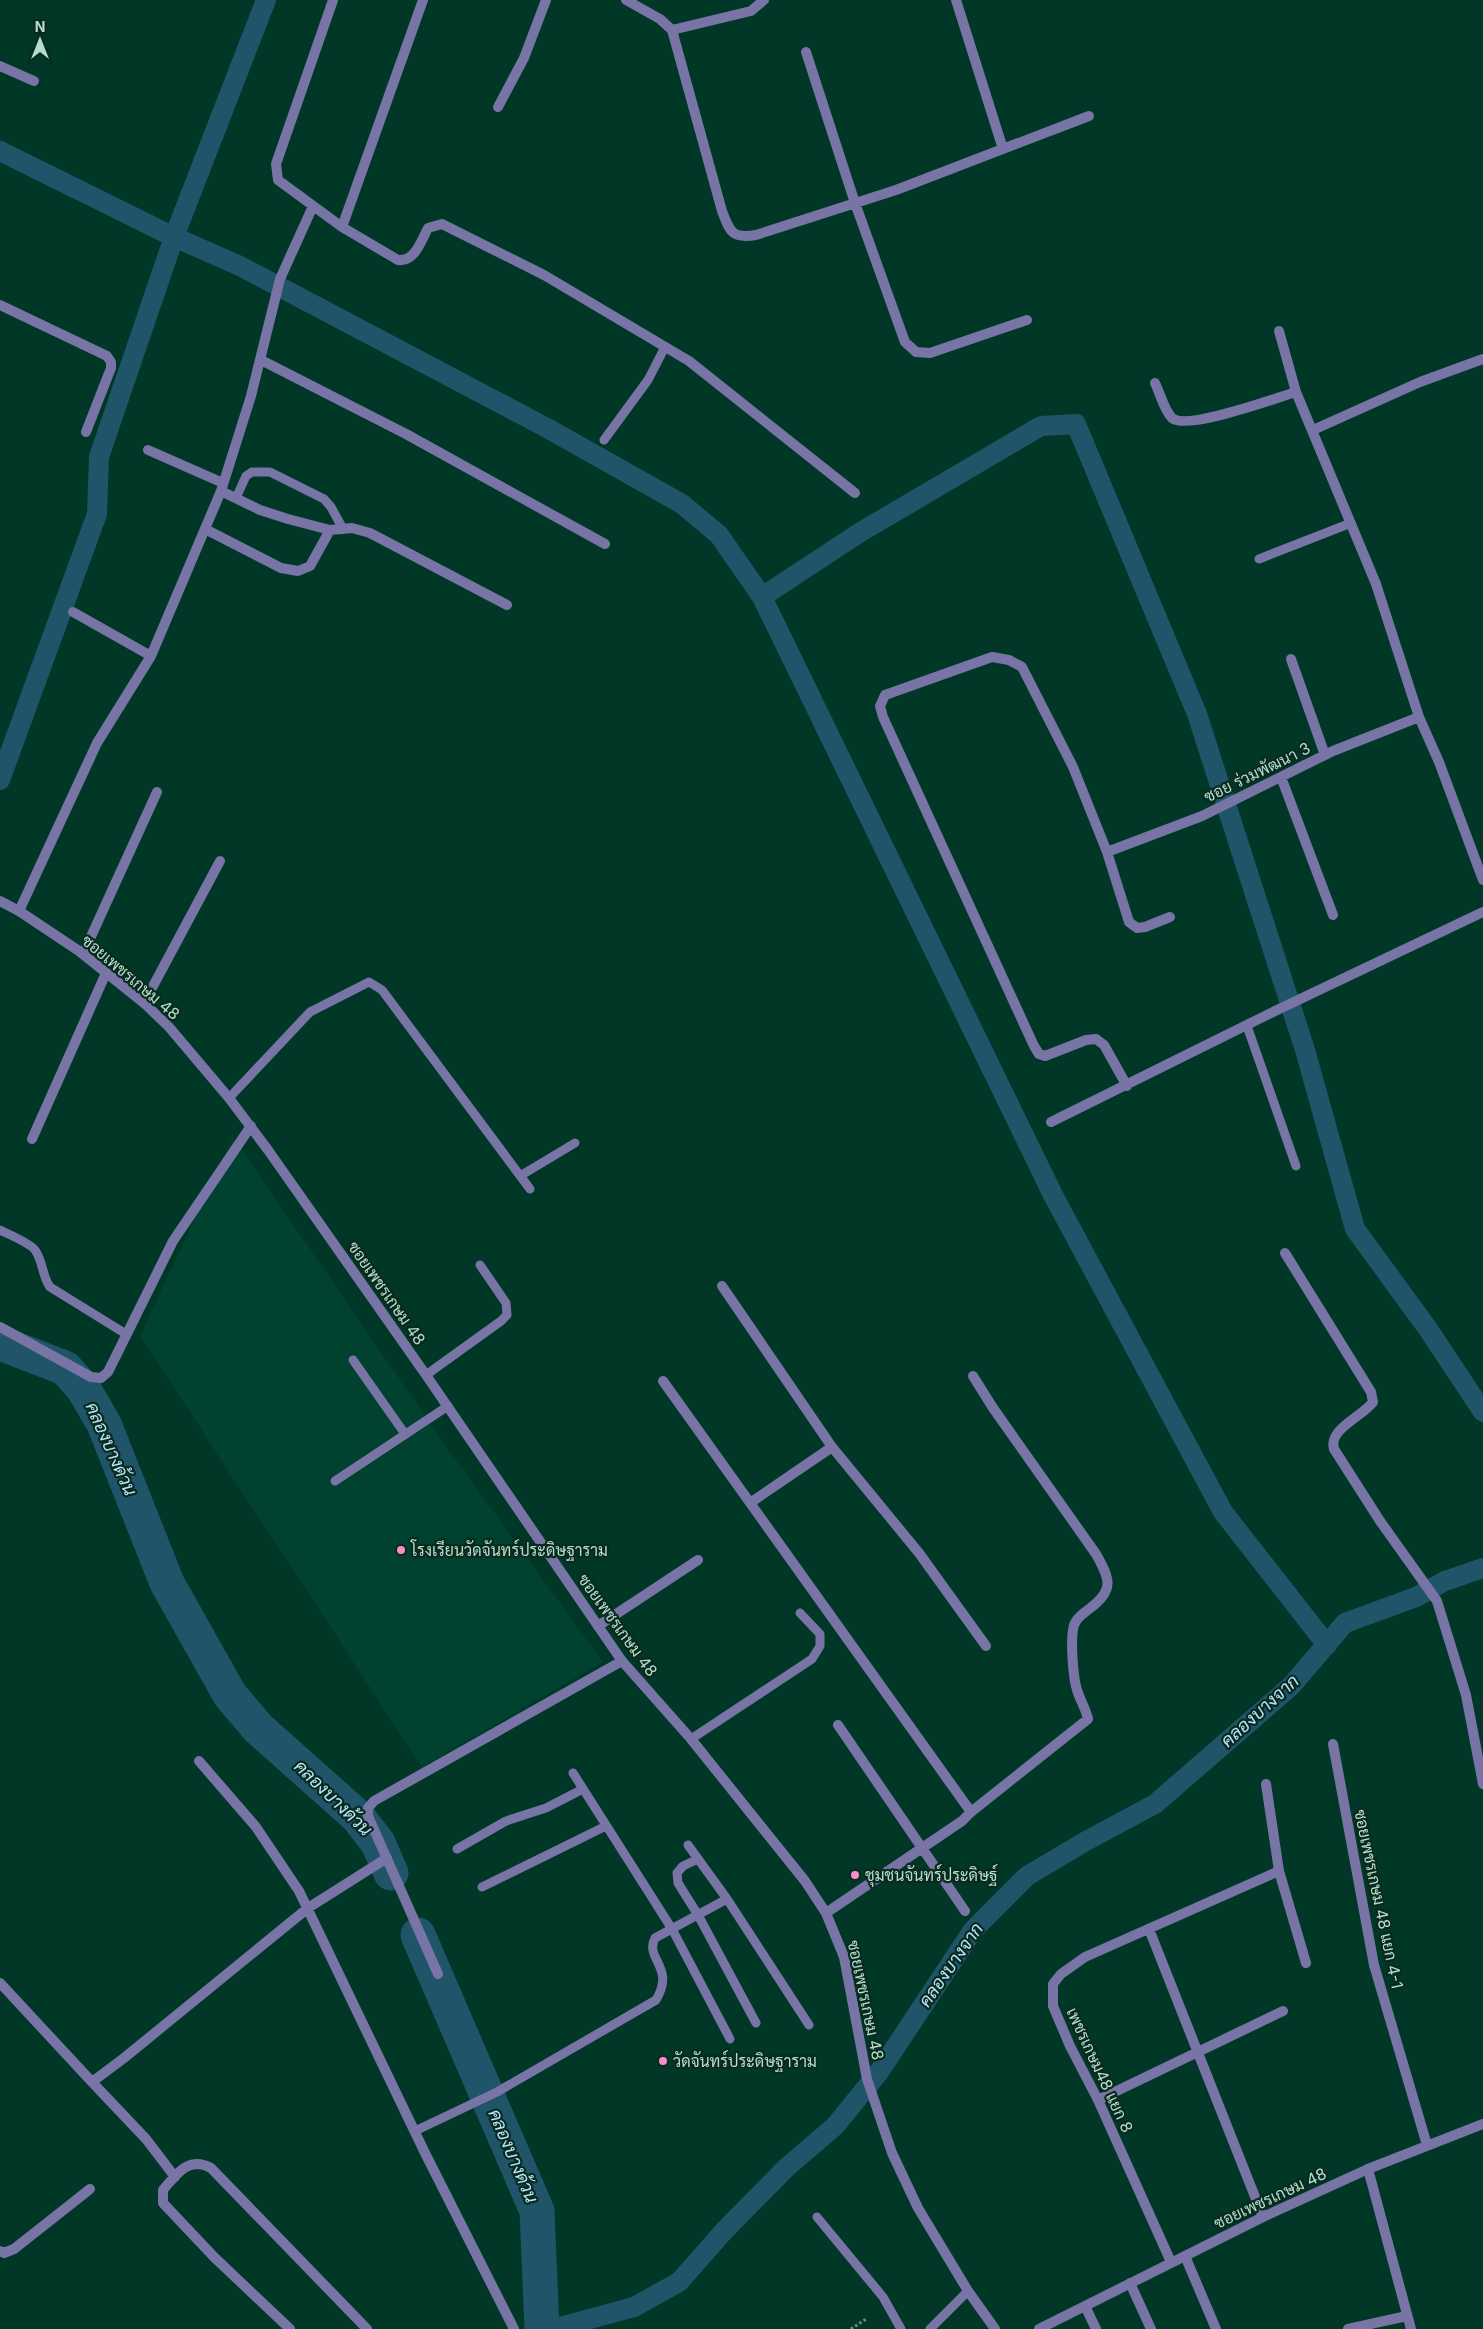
<svg xmlns="http://www.w3.org/2000/svg" width="1483" height="2329" font-family="Inter,Sarabun,sans-serif">
  <style>
    .built { fill: #00422f }
    .lines { fill: none; stroke-linecap: round; stroke-linejoin: round }
    .canal { stroke: #1f5469; stroke-width: 20 }
    .river { stroke: #1f5469; stroke-width: 35 }
    .path { stroke: #60917f; stroke-width: 3; stroke-dasharray: 2.5 2.5; stroke-linecap: butt }
    .service { stroke: #7874a6; stroke-width: 9 }
    .minor { stroke: #7874a6; stroke-width: 10 }
    .tertiary { stroke: #7874a6; stroke-width: 10 }
    .poi-dot { fill: #f98fc8; stroke: #0b2a1f; stroke-width: 2 }
    .labels { text-anchor: middle; stroke-width: 4.5; stroke-linejoin: round; paint-order: stroke }
    .street-label { font-size: 16px; fill: #b2decb; stroke: #0b2a1f }
    .poi-label { font-size: 16px; fill: #b2decb; stroke: #0b2a1f; text-anchor: start }
    .water-label { font-size: 18px; font-style: italic; fill: #b7e5fa; stroke: #0b2a1f }
  </style>
  <rect width="100%" height="100%" fill="#003727"/>
  <path class="built" d="M233,1137l207,301 163,224 -181,105 -282,-431z"/>
  <g class="lines">
    <path class="canal" d="M0,151l174,86 66,29 307,162 135,76 37,31 43,62 291,598 170,317 104,133
      M762,597l97,-64 182,-107 35,-2 121,290 108,336 50,179 73,100 55,83
      M0,780l97,-266 2,-57 75,-220 92,-237
      M553,2329l81,-22 45,-25 45,-51 62,-63 49,-42 44,-54 94,-142 54,-54 59,-35 69,-37 136,-118 54,-63 71,-26 29,-16 38,-13"/>
    <path class="river" d="M0,1343l65,25 18,20 21,36 63,159 63,112 28,33 100,89 20,26 13,30
      M418,1935l119,276 5,118"/>
    <path class="path" d="M851,2329l15,-10"/>
    <path class="service" d="M604,440l44,-60 17,-33
      M236,498l10,-22 6,-4h18l54,27 7,8 12,22
      M1259,559l92,-36
      M1247,1026l49,140
      M229,1098l81,-86 59,-30 13,8 148,199
      M520,1176l55,-33
      M0,1230c8,4 30,13 35,20 8,11 7,26 15,37l76,47
      M353,1360l52,74
      M426,1375l75,-54 6,-6 -1,-12 -26,-38
      M335,1481l113,-75
      M691,1739l121,-80 8,-13v-12l-20,-21
      M573,1773l99,156 58,110
      M688,1845l39,54 82,126
      M457,1849l49,-28 40,-13 37,-19
      M698,1859l-15,7 -6,7 1,10 20,32 58,108
      M482,1887l124,-61
      M415,2131l82,-39 159,-92c20,-33 -12,-41 -1,-62l72,-39
      M817,2217l66,80 18,32
      M930,2329l38,-38"/>
    <path class="minor" d="M333,0l-57,164 2,16 64,47 56,33c17,2 23,-19 30,-32l14,-4 102,51 145,86 166,132
      M626,0l34,19 12,11 50,181c8,21 10,28 34,24l140,-45 193,-74
      M956,0l47,149
      M672,30l79,-19 13,-11
      M806,52l49,151 50,139 11,10 14,1 97,-33
      M0,66l34,15
      M498,107l26,-49 22,-58
      M342,227l81,-227
      M0,305l107,51 4,6v6l-25,64
      M1279,331l17,61 80,192 43,133 20,45 44,118
      M261,360l145,74 199,110
      M1155,383c5,10 9,27 17,35 14,13 104,-20 124,-26
      M1313,430l107,-48 63,-23
      M148,450l75,33
      M221,491l39,19 28,9 42,11 22,-2 18,5 137,72
      M205,529l76,39 17,3 12,-5 20,-36
      M73,612l78,44
      M1291,659l34,96
      M1281,777l52,138
      M1107,852l95,-36 131,-65 86,-34
      M19,911l78,-168 54,-87 70,-165 30,-95 29,-117 33,-73
      M83,954l74,-162
      M144,1003l76,-142
      M1127,1086l-23,-41 -8,-6 -10,1 -41,16 -6,-2 -5,-8 -151,-329 -3,-11 5,-11 107,-38 17,3 13,7 51,100 34,85 22,70 8,6 8,-1 25,-10
      M1051,1122l224,-111 208,-99
      M32,1139l74,-166
      M1285,1253l86,139 2,10c-11,15 -45,27 -39,47l46,72 57,80 29,94 17,89
      M722,1286l110,161 87,106 67,93
      M0,1327l91,50 10,1 7,-6 65,-131 78,-115
      M663,1381l308,431
      M750,1503l82,-56
      M598,1626l100,-66
      M838,1725l127,186
      M1333,1744l41,221 53,180
      M199,1761l57,66 43,64 126,262 89,176
      M1266,1784l13,87 27,92
      M826,1913l136,-92 9,-9 117,-93c-2,-10 -8,-19 -11,-29 -4,-13 -7,-51 -3,-65 3,-8 9,-11 15,-16 26,-19 21,-30 7,-55l-103,-146 -20,-32
      M1149,1929l114,288
      M438,1974l-70,-158v-8l6,-7 248,-140
      M0,1983l92,99 32,-24 184,-150 79,-50
      M92,2082l54,57 29,38
      M1098,2100l185,-89
      M1368,2169l115,-45
      M0,2251l4,2 10,-4 76,-60
      M1185,2256l31,73
      M1171,2262l-73,-162 -28,-54 -17,-40v-22l8,-10 24,-17 194,-86
      M1130,2283l21,46
      M1085,2306l11,23
      M290,2329l-76,-72 -51,-54v-13c14,-17 26,-34 48,-22l156,161
      M1348,2329l59,-13"/>
    <path class="tertiary" d="M0,901l19,10 60,40 65,52 25,24 60,71 39,52 158,225 196,286 69,78 114,142 21,32 18,44 23,122 25,74 26,55 50,83 27,38
      M1039,2329l224,-112 105,-48 43,160"/>
  </g>
  <g class="poi-dot">
    <circle cx="401" cy="1550" r="5"/>
    <circle cx="855" cy="1875" r="5"/>
    <circle cx="663" cy="2061" r="5"/>
  </g>
  <g class="labels">
    <g class="street-label">
      <text transform="translate(1257 772) rotate(-26)" y="6">ซอย ร่วมพัฒนา 3</text>
      <text transform="translate(131 977) rotate(40)" y="6">ซอยเพชรเกษม 48</text>
      <text transform="translate(387 1293) rotate(55)" y="6">ซอยเพชรเกษม 48</text>
      <text transform="translate(618 1625) rotate(54)" y="6">ซอยเพชรเกษม 48</text>
      <text transform="translate(1379 1899) rotate(78)" y="6">ซอยเพชรเกษม 48 แยก 4-1</text>
      <text transform="translate(866 2000) rotate(78)" y="6">ซอยเพชรเกษม 48</text>
      <text transform="translate(1100 2070) rotate(65)" y="6">เพชรเกษม48 แยก 8</text>
      <text transform="translate(1270 2198) rotate(-25)" y="6">ซอยเพชรเกษม 48</text>
    </g>
    <g class="poi-label">
      <text x="411" y="1556">โรงเรียนวัดจันทร์ประดิษฐาราม</text>
      <text x="865" y="1881">ชุมชนจันทร์ประดิษฐ์</text>
      <text x="673" y="2067">วัดจันทร์ประดิษฐาราม</text>
    </g>
    <g class="water-label">
      <text transform="translate(111 1449) rotate(66)" y="6">คลองบางด้วน</text>
      <text transform="translate(1260 1711) rotate(-42)" y="6">คลองบางจาก</text>
      <text transform="translate(333 1798) rotate(44)" y="6">คลองบางด้วน</text>
      <text transform="translate(951 1965) rotate(-55)" y="6">คลองบางจาก</text>
      <text transform="translate(513 2156) rotate(67)" y="6">คลองบางด้วน</text>
    </g>
  </g>
  <g transform="translate(40 40)" stroke="#0b2a1f" stroke-width="4" paint-order="stroke">
  <path d="M0-4L9 19L0 12L-9 19Z" fill="#b2decb"/>
  <text y="-8" font-size="14" font-weight="bold" text-anchor="middle" fill="#b2decb">N</text>
  </g>
</svg>
